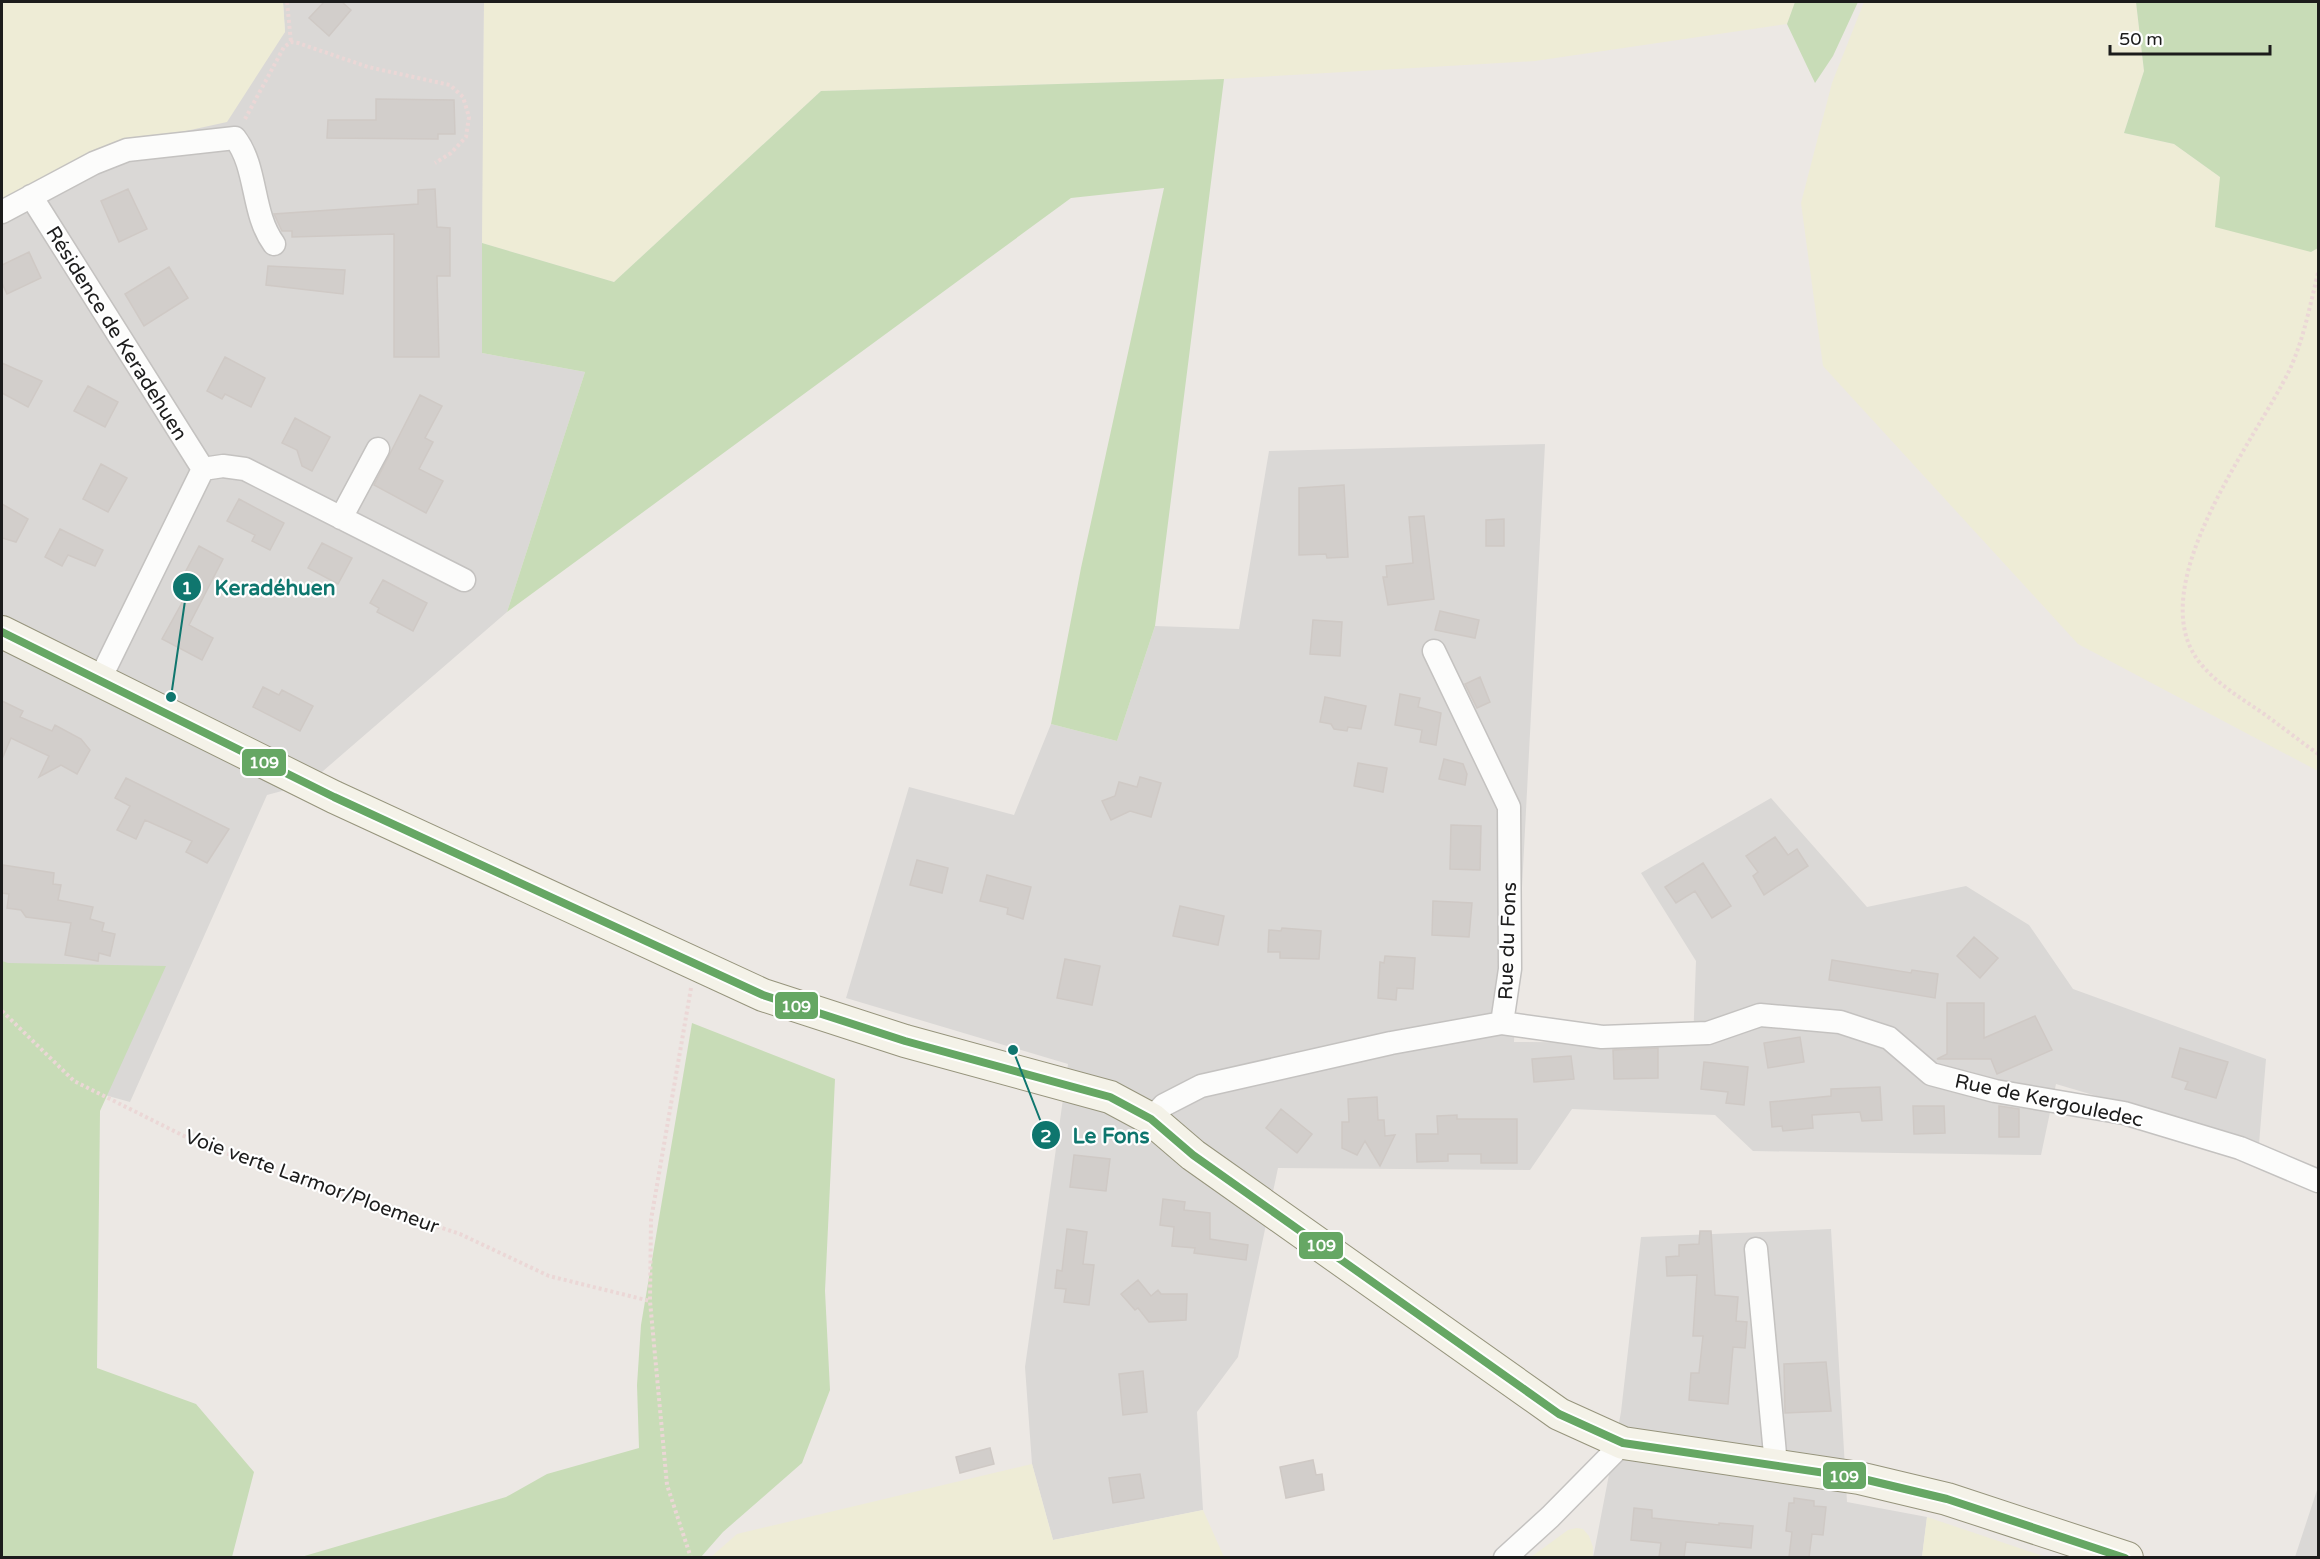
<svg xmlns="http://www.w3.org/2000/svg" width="2320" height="1559" font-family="'Varela Round',sans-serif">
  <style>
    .residential { fill: #dad8d6 }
    .farmland { fill: #eeecd6 }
    .forest { fill: #c8dcb7 }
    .building { fill: #d2cecb; stroke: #cfc9c5; stroke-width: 1.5 }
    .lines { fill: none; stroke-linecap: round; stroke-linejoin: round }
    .minor-casing { stroke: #c4c2c0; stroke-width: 25 }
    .secondary-casing { stroke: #96947c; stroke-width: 34 }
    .path { stroke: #ebd7d6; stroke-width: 4; stroke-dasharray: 3 3; stroke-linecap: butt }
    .minor { stroke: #fcfcfb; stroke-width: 22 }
    .secondary { stroke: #f4f2e8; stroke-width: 32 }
    .bus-1-casing { stroke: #fff; stroke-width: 12 }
    .bus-1 { stroke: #66a764; stroke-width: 8 }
    .labels { text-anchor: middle; stroke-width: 4.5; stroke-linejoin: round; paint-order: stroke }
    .street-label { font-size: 20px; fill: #1c1c1c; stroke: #fff }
    .leader { fill: none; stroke: #0f766e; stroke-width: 2 }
    .callout-dot { fill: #0f766e; stroke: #fff; stroke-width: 2 }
    .mark-label { font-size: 18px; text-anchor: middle; font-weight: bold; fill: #fff }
    .callout-label { font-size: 21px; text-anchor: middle; font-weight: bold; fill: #0f766e; stroke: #fff; stroke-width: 4.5; stroke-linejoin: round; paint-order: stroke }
    .line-badge { stroke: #fff; stroke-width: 2 }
    .badge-label { font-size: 16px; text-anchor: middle; font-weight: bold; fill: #fff }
  </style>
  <rect width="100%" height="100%" fill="#ece8e4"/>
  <path class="residential" d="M283,2h201l-2,351 103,19 -78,240 -199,172 -41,11 -137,307 -40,-11 -88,-87v-795l283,-177z
    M1545,444l-31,598 179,1 3,-82 -55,-88 130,-75 96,109 99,-21 63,39 44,64 193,70 -7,85 -203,-60 -15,71 -288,-4 -38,-36 -143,-6 -42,61 -252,-2 -40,189 -41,55 6,98 -150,30 -21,-76 -7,-97 43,-303 -222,-66 63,-211 105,28 37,-91 66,17 38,-115 84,3 30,-178z
    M1831,1229l16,273 80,15 -5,40 -329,1 28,-146 20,-175z
    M2318,1487v70h-23z"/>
  <path class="farmland" d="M2,2h281l2,30 -58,90 -119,26 -106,61z
    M484,2h1311l-8,22 -252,37 -311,18 -403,12 -207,191 -132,-39z
    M1864,2h272l8,69 -20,62 50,11 46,33 91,75 7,-4v523l-240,-127 -255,-278 -22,-163 31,-120z
    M1032,1464l21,76 150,-30 21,47h-513l26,-23z
    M1927,1517l119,40h-124z
    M1577,1528l6,1 6,7 4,11v10h-62l37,-27z"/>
  <path class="forest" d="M1795,2h63l-25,54 -18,27 -28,-59z
    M2136,2h182v246l-7,4 -96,-25 5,-50 -46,-33 -50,-11 20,-62z
    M1224,79l-69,547 -38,115 -66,-17 30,-156 83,-380 -93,10 -564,414 78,-240 -103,-19v-110l132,39 207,-191z
    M2,961l6,2 158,3 -66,145 -3,257 99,36 58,68 -22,85h-230z
    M692,1023l143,56 -10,212 5,99 -28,73 -79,69 -22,25h-400l205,-60 41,-23 92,-26 -2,-63 4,-60z"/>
  <path class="building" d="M324,2h18l9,8 -22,26 -20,-18z
    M376,99l78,1 1,34h-17v5l-111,-1 1,-18h48z
    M128,189l19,40 -28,13 -18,-41z
    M435,189l2,38 13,1v48h-13l2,81h-45v-123l-102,3v-6h-10l-8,-17 144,-10v-14z
    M29,252l12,26 -34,16 -5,-11v-18z
    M268,266l77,4 -2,24 -77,-9z
    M169,267l19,31 -44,28 -19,-32z
    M225,357l40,21 -14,29 -26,-13 -3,5 -15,-8z
    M2,363l40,18 -14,26 -26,-14z
    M88,386l30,16 -13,25 -31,-16z
    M420,395l22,11 -17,32 8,4 -14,27 24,12 -17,32 -52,-28z
    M295,418l35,19 -18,34 -10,-5 -5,-16 -15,-7z
    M101,464l26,14 -19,34 -25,-13z
    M1344,485l4,72 -21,1 -1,-4 -27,1v-67z
    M239,499l45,24 -14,27 -18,-9 3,-6 -28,-14z
    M2,504l26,15 -12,23 -14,-4z
    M1424,516l10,83 -46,6 -5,-28h4l-1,-11 27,-3 -4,-46z
    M1504,519v27h-18v-26z
    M60,529l43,21 -8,16 -27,-11 -6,11 -17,-9z
    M322,543l30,15 -14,26 -30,-16z
    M199,546l24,13 -34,66 24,13 -11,22 -40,-21 27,-49 -10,-6z
    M383,580l44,23 -14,28 -36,-19 2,-4 -9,-5z
    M1440,611l39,9 -4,18 -40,-8z
    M1313,620l29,2 -2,34 -30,-2z
    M1480,677l10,25 -13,6 -12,-24z
    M263,687l16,8 3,-5 31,16 -13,25 -47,-24z
    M1400,694l20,4 -2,9 23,6 -5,32 -16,-3 2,-12 -27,-5z
    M1325,697l41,9 -5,23 -13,-2 -1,4 -13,-2 -3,-5 -11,-2z
    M2,701l21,10 -3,6 32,14 3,-6 26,14 9,11 -13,24 -16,-9 -22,12 10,-21 -38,-18 -9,21z
    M1444,759l19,5 4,10 -2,11 -26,-6z
    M1358,763l29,5 -4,24 -29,-6z
    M1140,777l21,6 -10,34 -21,-6 -19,9 -9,-19 13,-5 4,-14 18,5z
    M126,778l103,51 -22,34 -21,-11 6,-11 -47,-21 -9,19 -19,-9 13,-24 -15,-8z
    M1451,825l30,1 -1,44 -30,-1z
    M1775,837l13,18 9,-6 11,17 -44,29 -11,-19 5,-4 -12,-16z
    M917,860l31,8 -6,25 -32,-8z
    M1703,863l28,43 -19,12 -17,-27 -19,12 -11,-16z
    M3,865l51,8 -1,11 8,1 -3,15 35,7 -3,12 14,4 -2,8 13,3 -5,22 -11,-3 -1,8 -33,-6 6,-32 -45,-6 -5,-7 -14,-2 2,-14 -7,-1z
    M987,875l44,12 -8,32 -16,-5 1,-6 -28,-7z
    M1433,901l39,2 -3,34 -37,-2z
    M1180,906l44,10 -6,29 -45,-9z
    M1282,928l39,3 -2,28 -39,-1v-6h-12l1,-22 12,1z
    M1974,937l24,21 -18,20 -23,-22z
    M1385,956l30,2 -2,31 -16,-1 -1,12 -18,-2 2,-36 4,1z
    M1065,959l35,7 -8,39 -35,-7z
    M1832,960l79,13 1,-3 26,4 -3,24 -106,-18z
    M1947,1003h37v35l51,-22 17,34 -55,24 -6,-15h-54l10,-5z
    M1800,1037l4,25 -36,6 -4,-25z
    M1658,1048v30l-44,1 -1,-29z
    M2180,1048l48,14 -12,36 -31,-9 3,-7 -16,-5z
    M1571,1056l3,23 -40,3 -2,-23z
    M1704,1062l44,5 -4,38 -18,-2 2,-11 -27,-3z
    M1880,1087l2,33 -20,1 -2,-9 -48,3 1,13 -30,3 -1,-5 -10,1 -2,-25 61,-6v-7z
    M1377,1097l1,23h6l1,16 10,-1 -15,31 -15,-25 -8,14 -15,-7v-26h7l-1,-23z
    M1913,1106h31l1,27 -31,1z
    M1999,1106l20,3v28h-20z
    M1281,1109l31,25 -15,19 -31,-25z
    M1457,1115v4h60v44h-36v-9h-33v7l-31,1 -1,-28h22l-1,-18z
    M1074,1155l36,4 -4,32 -36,-4z
    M1163,1199l22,3 -1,8 26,3v26l38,6 -2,15 -52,-7 1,-5 -23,-2 2,-19 -14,-2z
    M1067,1229l20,3 -4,32 11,1 -5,40 -25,-3 2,-13 -11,-1 2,-18 5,1z
    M1700,1231h11l4,64 23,2 -2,24 11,1 -2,26 -12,-1 -5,57 -39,-4 2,-27h8l4,-37h-10l4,-61 -30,1 -1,-19 13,-1v-11l20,-1z
    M1138,1280l13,16 7,-6 3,4h26l-1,26 -37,2 -11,-14 -3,2 -14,-16z
    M1826,1362l5,49 -46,2 -1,-49z
    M1143,1371l4,41 -24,3 -4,-41z
    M990,1448l4,16 -34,9 -4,-16z
    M1313,1460l3,15 6,-1 2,16 -38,8 -6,-31z
    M1140,1474l4,24 -31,5 -4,-25z
    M1794,1498l20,3v5l12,1 -3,28 -11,-1 -3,23h-20l3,-25 -6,-1 3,-28h5z
    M1634,1508l18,2v8l67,7v-2l34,3 -2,22 -65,-6 -2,15h-25l2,-14 -30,-3z"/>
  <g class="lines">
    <g class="minor-casing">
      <path id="minor" d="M31,196l172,273 -104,212
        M2,212l92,-49 33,-13 108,-12c23,30 16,75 39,106
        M203,469l20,-3 22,3 219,111
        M341,518l37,-69
        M1434,651l75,156 1,162 -8,54
        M1151,1119l13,-14 37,-19 190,-43 111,-20 100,14 106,-4 52,-18 80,7 49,16 42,36 64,17 129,22 116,35 78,33
        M1756,1249l20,216
        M1505,1558l45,-41 73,-74"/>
    </g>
    <g class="secondary-casing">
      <path id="secondary" d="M2,632l332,165 429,198 142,46 205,56 41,22 42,36 366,259 64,29 236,35 88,21 180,59"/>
    </g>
    <path class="path" d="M287,2l4,40
      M245,119l39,-72 7,-5 7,1 70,24 82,18 13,12 6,20 -3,20 -15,16 -16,10
      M2318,273c-8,32 -14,65 -28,96 -34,71 -151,218 -90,294 17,21 41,35 64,51 18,13 36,27 54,40
      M691,988l-40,232 -1,81 17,184 24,73
      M2,1011l72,70 120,60 89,34 177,59 89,42 101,25"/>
    <use href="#minor" class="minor"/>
    <use href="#secondary" class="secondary"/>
    <g class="bus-1-casing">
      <path id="bus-1" d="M2,632l332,165 429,198 142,46 205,56 41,22 42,36 366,259 64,29 236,35 88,21 178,59"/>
    </g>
    <use href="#bus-1" class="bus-1"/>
  </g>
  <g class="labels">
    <g class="street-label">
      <text transform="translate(117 333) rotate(58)" y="7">Résidence de Keradehuen</text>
      <text transform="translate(1507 941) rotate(-88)" y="7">Rue du Fons</text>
      <text transform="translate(2049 1100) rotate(12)" y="7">Rue de Kergouledec</text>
      <text transform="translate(312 1181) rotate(20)" y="7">Voie verte Larmor/Ploemeur</text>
    </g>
  </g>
  <path class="leader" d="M171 697L187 587M1013 1050L1046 1135"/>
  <g class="callout-dot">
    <circle cx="171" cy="697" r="6"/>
    <circle cx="1013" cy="1050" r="6"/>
    <circle cx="187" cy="587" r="15"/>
    <circle cx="1046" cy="1135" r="15"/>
  </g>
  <g class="mark-label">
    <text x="187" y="594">1</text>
    <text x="1046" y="1142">2</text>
  </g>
  <g class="callout-label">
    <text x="275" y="595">Keradéhuen</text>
    <text x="1111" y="1143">Le Fons</text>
  </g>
  <g class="line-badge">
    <rect x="241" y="748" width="46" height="29" rx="6" fill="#66a764"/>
    <rect x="774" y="991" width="45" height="29" rx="6" fill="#66a764"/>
    <rect x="1298" y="1231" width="46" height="29" rx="6" fill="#66a764"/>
    <rect x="1822" y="1461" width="45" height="29" rx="6" fill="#66a764"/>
  </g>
  <g class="badge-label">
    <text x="264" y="768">109</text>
    <text x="796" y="1012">109</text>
    <text x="1321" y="1251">109</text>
    <text x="1844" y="1482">109</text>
  </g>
  <rect width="2320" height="1559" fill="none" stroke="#1c1c1c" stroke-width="6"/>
  <path d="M2110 45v9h160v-9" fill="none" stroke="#1c1c1c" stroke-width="3"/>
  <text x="2119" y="45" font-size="18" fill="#1c1c1c" stroke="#ffffff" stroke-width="4.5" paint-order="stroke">50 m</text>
</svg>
